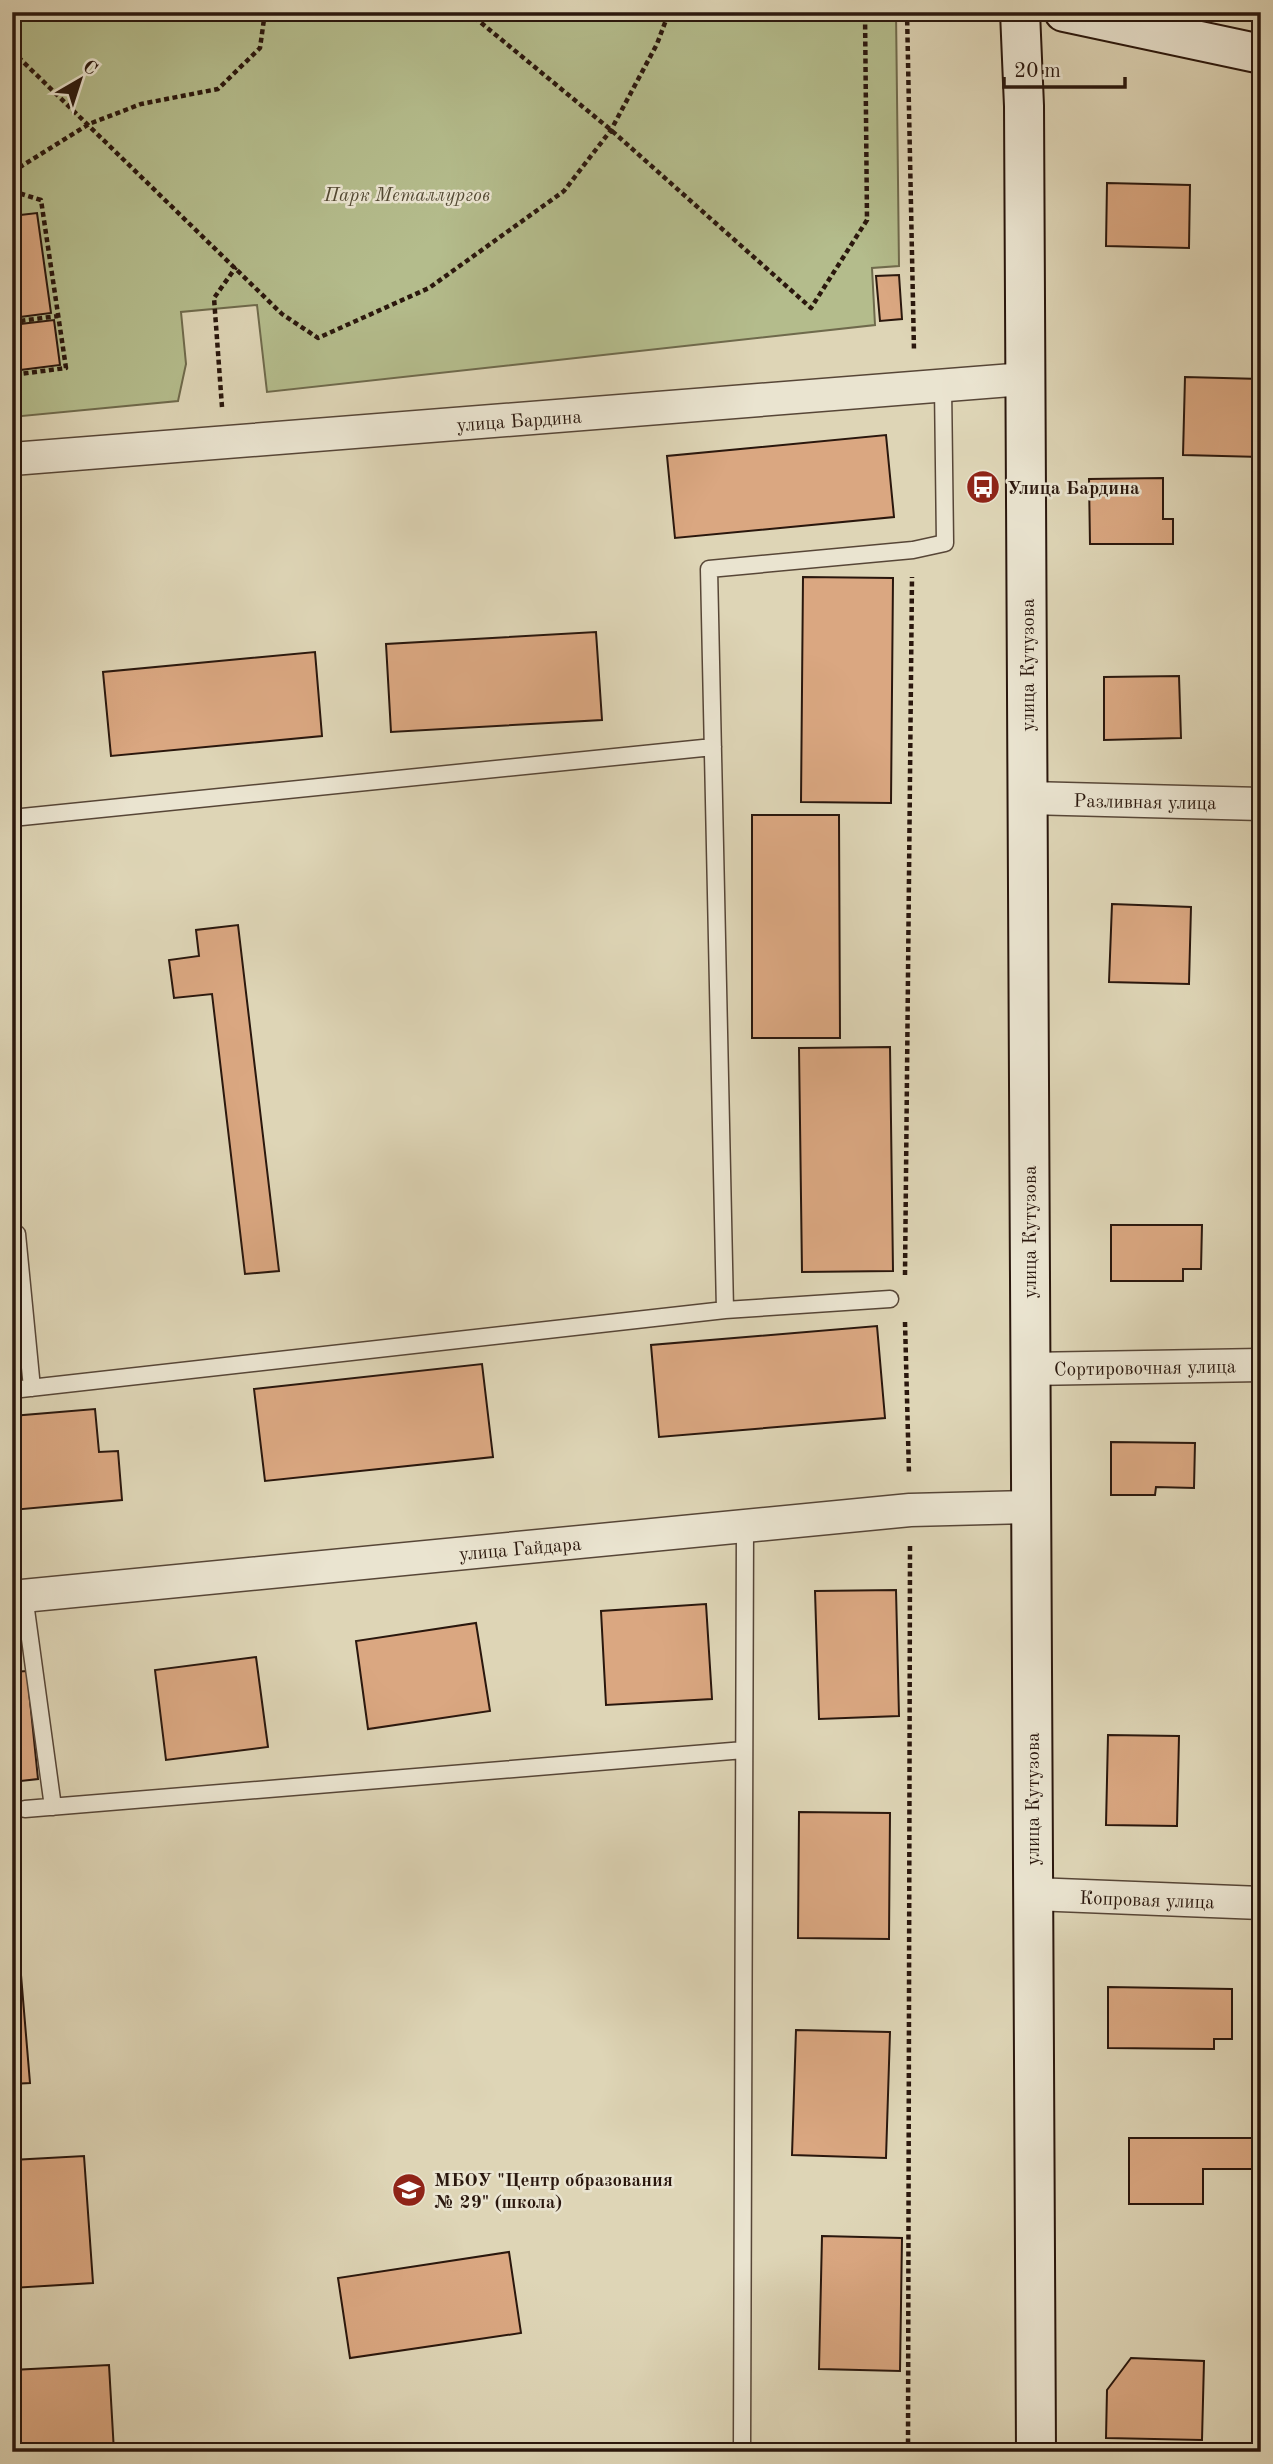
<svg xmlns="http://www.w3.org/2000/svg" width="1273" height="2464" font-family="'Old Standard TT',serif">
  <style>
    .green { fill: #b4bc8c; stroke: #6f6a4c; stroke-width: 2 }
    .building { fill: #daa781; stroke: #2a170d; stroke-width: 2 }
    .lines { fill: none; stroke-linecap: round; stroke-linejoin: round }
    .service-casing { stroke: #574637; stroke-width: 19 }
    .minor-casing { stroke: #574637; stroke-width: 35 }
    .secondary-casing { stroke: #2a170d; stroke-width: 42 }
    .path { stroke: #2a170d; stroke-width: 4.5; stroke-dasharray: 5 3.5; stroke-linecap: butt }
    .service { stroke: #eae4d0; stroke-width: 16 }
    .minor { stroke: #eae4d0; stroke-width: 32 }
    .secondary { stroke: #eae4d0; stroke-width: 38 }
    .labels { text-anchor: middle; stroke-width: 5; stroke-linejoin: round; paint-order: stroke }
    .park-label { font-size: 19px; font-style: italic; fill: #534933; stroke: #eae4d0 }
    .street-label { font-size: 19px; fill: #2a170d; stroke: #eae4d0 }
    .poi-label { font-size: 19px; font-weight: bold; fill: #2a170d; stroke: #eae4d0; text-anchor: start }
  </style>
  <rect width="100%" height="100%" fill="#ded5b6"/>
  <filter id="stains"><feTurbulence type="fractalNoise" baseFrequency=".00286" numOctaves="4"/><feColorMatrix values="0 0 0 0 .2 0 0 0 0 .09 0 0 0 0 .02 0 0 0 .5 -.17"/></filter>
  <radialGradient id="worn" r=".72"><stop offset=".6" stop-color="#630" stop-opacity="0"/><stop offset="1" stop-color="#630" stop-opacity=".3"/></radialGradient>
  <path class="green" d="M12,12h884l3,254 -27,2 3,57 -608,67 -10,-87 -76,7 5,52 -8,37 -166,16z"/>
  <path class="building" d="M1107,183l83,2 -1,63 -83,-2z
    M37,213l14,100 -39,5v-102z
    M899,275l3,44 -22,2 -4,-45z
    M54,320l6,45 -48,6v-46z
    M1185,377l76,2v78l-78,-2z
    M886,435l8,82 -219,21 -8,-82z
    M1163,478v41h10v25h-83l-1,-65z
    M803,577l90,1 -2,225 -90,-1z
    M596,632l6,88 -211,12 -5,-88z
    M315,652l7,84 -211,20 -8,-84z
    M1179,676l2,62 -77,2v-63z
    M752,815h87l1,223h-88z
    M1112,904l79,3 -2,77 -80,-2z
    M238,925l41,346 -34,3 -33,-280 -38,4 -5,-38 30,-4 -3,-26z
    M890,1047l3,224 -91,1 -3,-224z
    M1111,1225h91l-1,44h-18v12h-72z
    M877,1326l8,92 -226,19 -8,-92z
    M482,1364l11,93 -228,24 -11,-92z
    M95,1409l4,43 19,-1 4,49 -110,10v-94z
    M1111,1442l84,1 -1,45 -38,-1 -1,8h-44z
    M896,1590l3,126 -80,3 -4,-128z
    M706,1604l6,95 -106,6 -5,-94z
    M476,1623l14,88 -122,18 -12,-88z
    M256,1657l12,90 -102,13 -11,-90z
    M27,1671l11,108 -26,3v-110z
    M1108,1735l71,1 -2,90 -71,-1z
    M799,1812l91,1 -1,126 -91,-1z
    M20,1963l10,120 -18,1v-120z
    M1108,1987l124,2v50h-18v10l-106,-1z
    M796,2030l94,2 -4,126 -94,-3z
    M1129,2138h132v31h-58v35h-74z
    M84,2156l9,127 -81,5v-128z
    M822,2236l80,2 -2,133 -81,-2z
    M509,2252l12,81 -171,25 -12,-80z
    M1131,2358l73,3 -2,79 -96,-2 1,-48z
    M109,2365l5,87h-99l-3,-82z"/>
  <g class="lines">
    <g class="service-casing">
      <path id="service" d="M12,818l701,-71
        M17,1234l15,154
        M725,1310l-16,-741 204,-19 32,-7 -2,-157
        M12,1390l713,-80 165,-11
        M24,1595l29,212
        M25,1809l719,-59
        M742,2452l3,-926"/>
    </g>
    <g class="minor-casing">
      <path id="minor" d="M12,459l1013,-80
        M1028,798l233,6
        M1029,1369l232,-4
        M12,1597l898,-87 119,-3
        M1033,1894l228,9"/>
    </g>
    <g class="secondary-casing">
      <path id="secondary" d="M1020,12l4,94c5,782 7,1564 12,2346
        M1064,12l197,42"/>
    </g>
    <path class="path" d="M468,12l143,118 200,178 56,-88 -2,-208
      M907,12l7,339
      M12,51l270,263 36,24 111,-50 135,-97 47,-61 46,-86 12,-32
      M12,172l77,-48 52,-20 77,-15 42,-41 5,-36
      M12,191l29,9 25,168 -54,7
      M12,322l46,-6
      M222,407l-8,-109 22,-31
      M905,1275l7,-698
      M905,1322l4,152
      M908,2452l2,-906"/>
    <use href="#service" class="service"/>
    <use href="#minor" class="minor"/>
    <use href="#secondary" class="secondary"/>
  </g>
  <defs>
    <g id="bus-disc" transform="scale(1.75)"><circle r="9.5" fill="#8f2418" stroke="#eae4d0"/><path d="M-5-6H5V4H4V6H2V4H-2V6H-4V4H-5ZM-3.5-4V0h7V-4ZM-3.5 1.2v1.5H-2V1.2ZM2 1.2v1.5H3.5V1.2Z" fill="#fff"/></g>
    <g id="school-disc" transform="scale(1.75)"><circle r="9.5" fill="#8f2418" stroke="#eae4d0"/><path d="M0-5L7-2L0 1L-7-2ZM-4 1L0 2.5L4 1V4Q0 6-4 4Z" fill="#fff"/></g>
  </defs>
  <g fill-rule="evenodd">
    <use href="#bus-disc" x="983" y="487"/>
    <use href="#school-disc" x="409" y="2190"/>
  </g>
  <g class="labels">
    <g class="park-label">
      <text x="407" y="201">Парк Металлургов</text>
    </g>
    <g class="street-label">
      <text transform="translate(519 420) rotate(-4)" y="7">улица Бардина</text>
      <text transform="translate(1027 665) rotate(-90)" y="7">улица Кутузова</text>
      <text transform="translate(1145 801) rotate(1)" y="7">Разливная улица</text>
      <text transform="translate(1029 1232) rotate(-90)" y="7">улица Кутузова</text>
      <text transform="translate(1145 1367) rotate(-1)" y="7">Сортировочная улица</text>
      <text transform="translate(520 1548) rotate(-5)" y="7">улица Гайдара</text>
      <text transform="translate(1032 1799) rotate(-90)" y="7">улица Кутузова</text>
      <text transform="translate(1147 1899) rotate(2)" y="7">Копровая улица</text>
    </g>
    <g class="poi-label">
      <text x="1007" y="494">Улица Бардина</text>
      <text x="434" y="2186">МБОУ "Центр образования<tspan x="434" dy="22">№ 29" (школа)</tspan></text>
    </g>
  </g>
  <rect width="1273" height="2464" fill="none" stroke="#ded5b6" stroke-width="42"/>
  <rect x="14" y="14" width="1245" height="2436" fill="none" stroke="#2a170d" stroke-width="3.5"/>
  <rect x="21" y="21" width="1231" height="2422" fill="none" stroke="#2a170d" stroke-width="2"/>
  <g transform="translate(80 80) rotate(39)" stroke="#eae4d0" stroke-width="5" paint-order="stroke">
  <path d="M0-5L12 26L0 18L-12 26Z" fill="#2a170d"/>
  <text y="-10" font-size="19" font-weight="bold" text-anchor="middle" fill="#2a170d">С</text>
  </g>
  <path d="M1004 77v10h121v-10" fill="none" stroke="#2a170d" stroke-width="3.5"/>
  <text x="1014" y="77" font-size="21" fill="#2a170d" stroke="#eae4d0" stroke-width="5" paint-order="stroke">20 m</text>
  <rect width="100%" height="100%" filter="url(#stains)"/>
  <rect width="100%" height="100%" fill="url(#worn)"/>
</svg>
